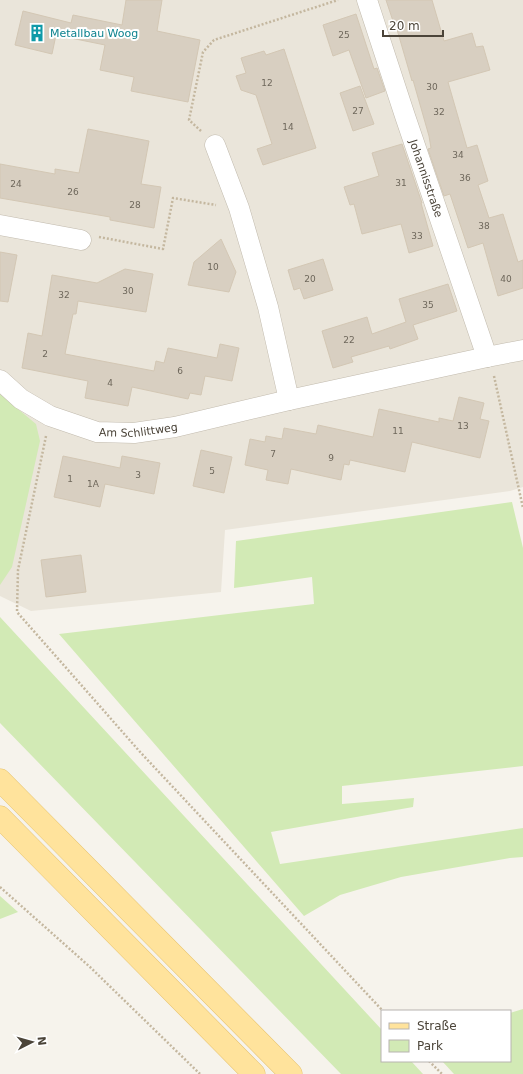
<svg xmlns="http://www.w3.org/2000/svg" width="523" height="1074" font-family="'DejaVu Sans',sans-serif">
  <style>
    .residential { fill: #eae5da }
    .green { fill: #d2eab5 }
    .building { fill: #d8cfc1; stroke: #d3c7b4 }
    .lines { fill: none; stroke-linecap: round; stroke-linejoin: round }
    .minor-casing { stroke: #c2bbae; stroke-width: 21 }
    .primary-casing { stroke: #e6c16a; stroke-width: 23 }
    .path { stroke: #c4b79f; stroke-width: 2.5; stroke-dasharray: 2 2; stroke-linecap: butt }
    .minor { stroke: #fff; stroke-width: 20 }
    .primary { stroke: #ffe39c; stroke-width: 22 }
    .labels { text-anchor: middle; stroke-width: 4; stroke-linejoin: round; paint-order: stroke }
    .number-label { font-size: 9px; fill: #6e675b }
    .culture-label { font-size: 11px; fill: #0d838f; stroke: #fff; text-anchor: start }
    .street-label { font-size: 11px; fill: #4b4439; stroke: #fff }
  </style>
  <rect width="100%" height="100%" fill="#f6f3ec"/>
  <path class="residential" d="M0,0h523v487l-13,4 -285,39 -4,62 -190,19 -31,-15z"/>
  <path class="green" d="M0,394l36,30 4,17 -28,126 -12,18z
    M512,502l11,46v218l-181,20v18l72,-6 -1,9 -142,25 9,32 243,-36v29l-13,1 -109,19 -61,18 -36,21 -245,-282 255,-30 -2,-27 -78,11 2,-47z
    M0,617l382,413v31h29l12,13h-82l-341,-351z
    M0,896l18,16 -18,7z
    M523,1009v65h-69l-12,-13h68v-48z"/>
  <path class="building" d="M126,0h36l-5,31 43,9 -12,62 -57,-11 3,-14 -34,-7 5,-25 -49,-10 -4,19 -37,-9 8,-34 48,12 2,-8 49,10z
    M386,0h46l12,41 28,-8 4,14 7,-1 7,24 -42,12 19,66 10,-3 11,36 -10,4 11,33 14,-4 15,48 5,-2v28l-25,8 -15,-53 -15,5 -18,-54 -6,2 -16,-47 3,-1 -2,-12 -16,-56 -1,1 -16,-55 -1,1z
    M356,14l18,55 3,-1 8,23 -19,7 -17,-48 -16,6 -10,-31z
    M284,49l32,99 -53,17 -6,-16 15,-5 -16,-49 -15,-5 -5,-14 10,-3 -5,-15 23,-7 2,4z
    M360,86l14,38 -21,7 -13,-38z
    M88,129l61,12 -8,43 20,3 -7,41 -44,-8v-3l-110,-19v-34l55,10v-5l24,4z
    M402,144l20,59h-1l12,43 -24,7 -8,-29 -39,10 -8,-30 -4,1 -6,-18 35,-11 -7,-23z
    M221,239l15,33 -7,20 -41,-7 6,-23z
    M0,252l17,3 -9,47 -8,-1z
    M323,259l10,31 -29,9 -4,-11 -6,2 -6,-20z
    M125,269l28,5 -7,38 -68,-11 -2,13h-3l-8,40 89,17 2,-10 8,2 4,-15 49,10 3,-14 19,4 -7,33 -27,-5 -4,19 -11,-2 -2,6 -56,-12 -4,19 -43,-8 3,-17 -66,-13 6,-35 14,3 10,-61 45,8z
    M448,284l9,27 -44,14 5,14 -28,10 -1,-3 -38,11 2,5 -20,6 -11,-37 45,-14 5,17 34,-12 -7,-23z
    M459,397l25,6 -4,16 9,2 -9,37 -68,-16 -7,30 -55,-12 -1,5 -5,-1 -3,16 -50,-11 -3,15 -22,-4 2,-10 -23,-5 5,-26 15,3 1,-6 16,3 2,-11 32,6 2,-9 55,12 6,-28 60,13v-4l14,3z
    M201,450l31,7 -8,36 -31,-7z
    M63,456l57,12 2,-12 38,7 -6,31 -49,-10 -5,23 -46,-10z
    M81,555l5,37 -40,5 -5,-37z"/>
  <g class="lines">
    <g class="minor-casing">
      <g id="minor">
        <path id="s1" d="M367,0l38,116 82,241"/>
        <path d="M215,145l24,63 29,99 21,93"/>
        <path d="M0,225l81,15"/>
        <path id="s2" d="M0,380l21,19 29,17 47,16 37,1 41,-6 114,-27 198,-43 36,-7"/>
      </g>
    </g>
    <g class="primary-casing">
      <path id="primary" d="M0,780l291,294
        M0,817l254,257"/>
    </g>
    <path class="path" d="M201,131l-12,-11 14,-68 11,-12 124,-40
      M99,237l64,12 10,-51 43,7
      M494,376l29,132
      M46,436l-28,134 -1,42 124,141 242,258
      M0,887l90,80 110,107
      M429,1061l13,13"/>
    <use href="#minor" class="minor"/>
    <use href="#primary" class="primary"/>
  </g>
  <defs>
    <g id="building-bare" transform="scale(1.38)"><path d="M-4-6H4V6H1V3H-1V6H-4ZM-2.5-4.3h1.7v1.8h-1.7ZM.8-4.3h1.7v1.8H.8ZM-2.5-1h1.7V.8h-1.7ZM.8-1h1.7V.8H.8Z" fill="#0f9aa8" stroke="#fff" stroke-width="2.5" paint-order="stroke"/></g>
  </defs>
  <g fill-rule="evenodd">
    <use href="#building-bare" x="37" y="33"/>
  </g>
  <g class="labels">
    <g class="number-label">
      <text x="344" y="38">25</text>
      <text x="267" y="86">12</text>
      <text x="432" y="90">30</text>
      <text x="358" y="114">27</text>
      <text x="439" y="115">32</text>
      <text x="288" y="130">14</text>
      <text x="458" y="158">34</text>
      <text x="465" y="181">36</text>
      <text x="401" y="186">31</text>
      <text x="16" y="187">24</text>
      <text x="73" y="195">26</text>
      <text x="135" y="208">28</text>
      <text x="484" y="229">38</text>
      <text x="417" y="239">33</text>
      <text x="213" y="270">10</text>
      <text x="310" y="282">20</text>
      <text x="506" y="282">40</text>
      <text x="128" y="294">30</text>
      <text x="64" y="298">32</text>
      <text x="428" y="308">35</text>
      <text x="349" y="343">22</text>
      <text x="45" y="357">2</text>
      <text x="180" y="374">6</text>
      <text x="110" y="386">4</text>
      <text x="463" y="429">13</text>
      <text x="398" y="434">11</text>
      <text x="273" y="457">7</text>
      <text x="331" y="461">9</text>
      <text x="212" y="474">5</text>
      <text x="138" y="478">3</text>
      <text x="70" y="482">1</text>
      <text x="93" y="487">1A</text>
    </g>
    <g class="culture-label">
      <text x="50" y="37">Metallbau Woog</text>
    </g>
    <g class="street-label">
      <text dy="4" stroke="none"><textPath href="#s1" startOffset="188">Johannisstraße</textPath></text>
      <text dy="4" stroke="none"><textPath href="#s2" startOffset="153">Am Schlittweg</textPath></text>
    </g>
  </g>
  <rect x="381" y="1010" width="130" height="52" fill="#ffffff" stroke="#b7b4b0"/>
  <rect x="389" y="1023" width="20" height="6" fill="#ffe39c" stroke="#b7b4b0"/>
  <text x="417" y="1030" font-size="12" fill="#4b4439">Straße</text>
  <rect x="389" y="1040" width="20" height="12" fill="#d2eab5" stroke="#b7b4b0"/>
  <text x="417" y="1050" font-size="12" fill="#4b4439">Park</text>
  <g transform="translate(32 1042) rotate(84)" stroke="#ffffff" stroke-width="3" paint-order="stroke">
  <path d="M0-3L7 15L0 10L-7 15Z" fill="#4b4439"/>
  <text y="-6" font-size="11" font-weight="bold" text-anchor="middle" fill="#4b4439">N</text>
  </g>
  <path d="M383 30v6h60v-6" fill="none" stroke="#4b4439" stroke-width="2"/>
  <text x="389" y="30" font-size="12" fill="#4b4439" stroke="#ffffff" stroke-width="3" paint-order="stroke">20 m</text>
</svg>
